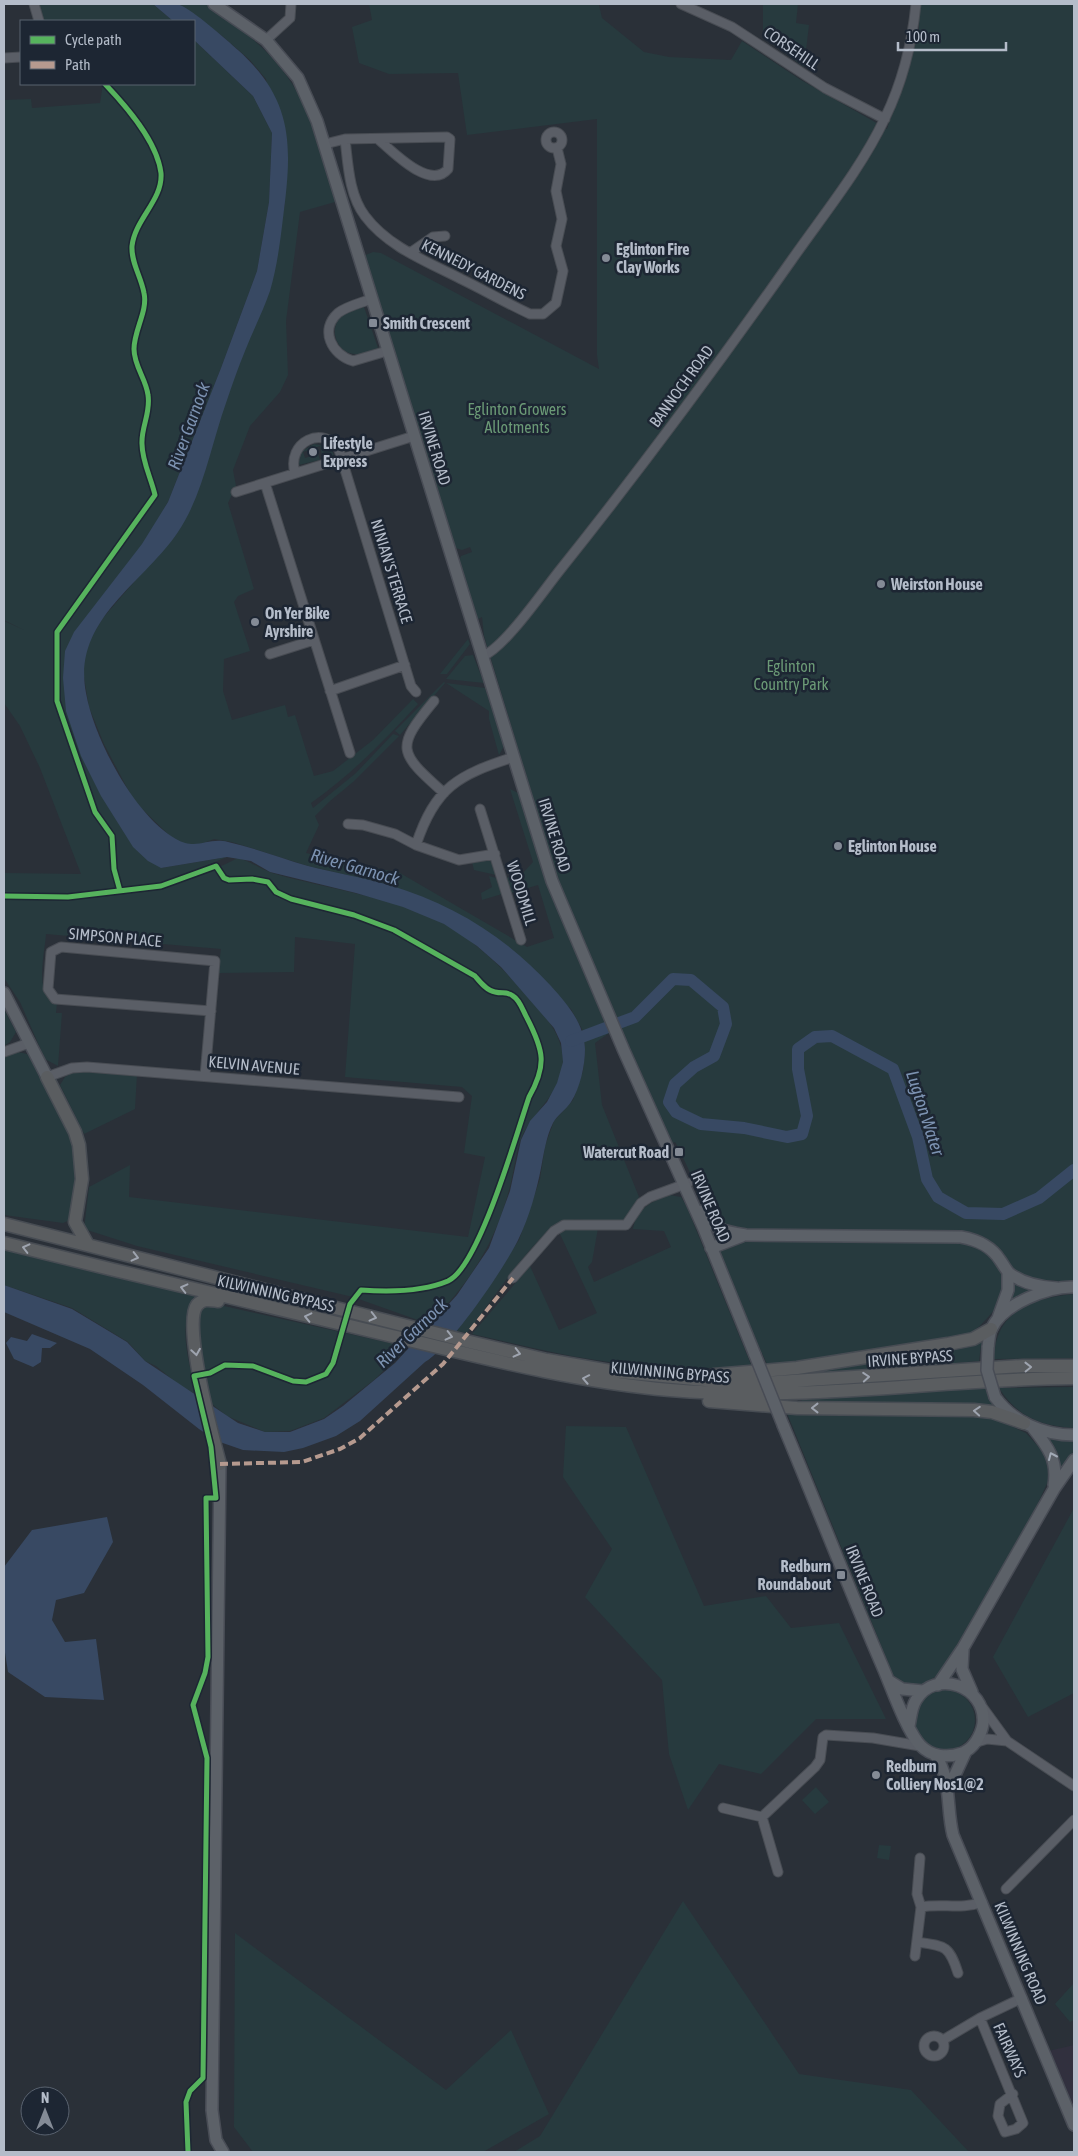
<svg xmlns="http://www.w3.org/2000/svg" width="1078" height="2156" font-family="'Asap Condensed',sans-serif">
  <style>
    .medical { fill: #31303e }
    .green { fill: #273a3e }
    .water { fill: #384963 }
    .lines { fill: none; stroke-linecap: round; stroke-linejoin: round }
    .river { stroke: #384963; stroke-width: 12 }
    .minor-casing { stroke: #484c53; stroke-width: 11 }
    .major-casing { stroke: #484c55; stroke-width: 14 }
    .highway-casing { stroke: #474c53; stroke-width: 15 }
    .minor { stroke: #5a5e66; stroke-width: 9 }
    .major { stroke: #5c6168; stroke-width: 11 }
    .highway { stroke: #5a5d60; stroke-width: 12 }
    .major-bridge-casing { stroke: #484c55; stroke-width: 14; stroke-linecap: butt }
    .major-bridge { stroke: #5c6168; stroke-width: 11 }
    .quiet { stroke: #b69a8f; stroke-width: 4; stroke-dasharray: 8 4; stroke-linecap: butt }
    .cycleway-casing { stroke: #1d2633; stroke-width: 8 }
    .cycleway { stroke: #56b35d; stroke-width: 5 }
    .oneway { stroke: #9ea4af }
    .oneway2 { stroke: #a2aab6 }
    .poi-dot { fill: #848b96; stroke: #1d2633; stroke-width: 2 }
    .labels { text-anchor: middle; stroke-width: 5; stroke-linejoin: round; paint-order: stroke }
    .street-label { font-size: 16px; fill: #b4bcc9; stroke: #1d2633 }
    .poi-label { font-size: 16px; font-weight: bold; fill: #b4bcc9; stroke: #1d2633; text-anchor: start }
    .park-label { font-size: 16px; fill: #6b9a76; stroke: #1d2633 }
    .water-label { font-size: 18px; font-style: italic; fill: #7c92b1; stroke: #1d2633 }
  </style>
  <rect width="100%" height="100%" fill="#2a3038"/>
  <path class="medical" d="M1074,2045v65l-34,-57z"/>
  <path class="green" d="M38,4h115l20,17h-131z
    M179,4c8,0 20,-3 27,0 10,5 21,16 31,23 66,48 79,99 98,175l-35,10 -14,109 2,54 -8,17 -30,34 -17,44 3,16 -8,17 26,86 -16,7 -4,6 16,49 -26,8 -1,32 9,29 53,-15 3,12 7,-2 19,61 19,-5 40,-31 40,-41 5,5c-34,37 -66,70 -107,99l2,5 43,-35 37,-39 6,2 -46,46 -23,19 -15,15 4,9 -13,28 94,20 127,74 27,-9 -16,-53 -27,8 -5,-15 17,-5 10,-11 -23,-73 8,4 29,89 62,151 -14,10 7,62 37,92 -15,26c-19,1 -43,-7 -62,-1 -24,8 -77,88 -95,111l-10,-2 62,-91 21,-61 5,-33 9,-25 19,-21 10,-29 2,-20 -2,-20 -12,-22 -181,-124 -82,-19 -76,-24 -18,-3 -18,7 -11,-2 -15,-8 -36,-35 -30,-57 -15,-37 -6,-36 2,-17 6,-16 11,-19 77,-89 64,-176 26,-61 16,-90 -19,-124 -16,-19 -29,-25z
    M369,4l230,1 3,13 42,34 25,5 62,3 11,-19 59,39 86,49 32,-97v-28h155v1278l-27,-2 -19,7 7,3 -26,14 1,-8c-18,12 -25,30 -44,40l-198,30 -25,-53 -20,-50 -13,-48 -32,-68 -3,-5 -2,1 -18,-35 -95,-221 -76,-251 -2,-19 -6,3 -17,-58 2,-6 11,-4 -2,-5 -8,3 -9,-3 -90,-291 10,-4 8,1 218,116 -2,-14v-236l-130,16 -9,-62 -69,1 -30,-11 -7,-36 20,-7z
    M763,4h35l-2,19 13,2 -5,42 -41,-30z
    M194,40l59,56 19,37 -3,69 -12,69 -36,97 -53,134 -105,176 98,190 66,-11 -66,27 -79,10h-78v-21l77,1 -41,-106 -20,-42 -16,-23v-82l20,9 -20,-10v-520l27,-1 1,9 68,-5 3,-19h91z
    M364,307l14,41c-7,2 -15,7 -23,6 -19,-1 -27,-26 -13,-38 6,-5 15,-6 22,-9z
    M314,444l16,3 4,8 -11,4 -3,-13 -17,6 2,6 13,-4 2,6 -22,5 4,-14z
    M468,639l2,5 -23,30h-7z
    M473,655l11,28 -38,-4 19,-23z
    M444,682l1,1 -45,52 -5,-4z
    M446,683l39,5 19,58 -5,9 -10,-36v-8z
    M238,858c12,3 22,11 34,15 54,16 124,24 173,51 32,19 58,44 82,72 17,19 35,37 36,64 0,32 -31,52 -42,79 -6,16 -7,34 -12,51 -15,56 -40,93 -80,134l-76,-27 -216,-51 -53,-17 5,-42 41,-22 -1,32 339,40 17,-80 -21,-4 8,-57 -10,-9 -117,-10 10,-133 -60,-7 -1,35 -76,1 3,-24 -175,-15c-1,19 -13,62 11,69l-1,10h6l-4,53 -13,-7 -25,-57 -16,-24v-80c83,1 158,-1 234,-40z
    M487,860l5,2 4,13 -22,-5 -2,-8z
    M489,876l7,2 6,16 -20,6 -1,-7 11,-6z
    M4,1009l12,23 -6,10 -6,4z
    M18,1052l9,2 5,6c17,34 46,80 46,118 -1,14 -6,29 -8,42l-7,3 -59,-8v-158z
    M76,1070l61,4 -2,35 -51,25 -24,-49 5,-8z
    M669,1195l12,2 5,8 66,162c-52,2 -104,2 -156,-7 -42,-6 -83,-17 -124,-26l58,-68 29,64 38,-17 -38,-81 6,-3 33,-1 -6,34 -4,5 6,15 77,-35 -7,-16 -31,-2c4,-21 18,-27 36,-34z
    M4,1248l193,49c-22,27 -7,68 0,98l-19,-11 -22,-18 -11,-5 -17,-19 -56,-34 -68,-23z
    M1074,1294v64l-80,1c1,-48 38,-61 80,-65z
    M215,1304l193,43 -34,33 -50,38 -34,13 -25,1 -38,-16 -15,-12 -12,-48 -2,-47 2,-3z
    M985,1336l-2,9h-2l-2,16 -188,16v-4z
    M1074,1387v41c-34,-2 -56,-11 -75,-40z
    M985,1388l6,14h3l6,7 -34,-6 -165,-2 3,-3z
    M787,1413l184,1 20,3 35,16 20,22 4,22 -18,39 -92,158 -18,11 -19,-1 -10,-9z
    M566,1426l60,1 78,179 62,-10 25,32 48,-5 47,96h-70l-55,55 -42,-10 -31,46 -19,-56 -7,-74 -77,-83 27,-48 -49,-72z
    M1046,1436l28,3v12l-13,16 -6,-18z
    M1074,1508v185l-46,24 -35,-60z
    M915 1720a30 30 0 1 1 60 0a30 30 0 1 1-60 0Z
    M816,1787l13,15 -14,12 -13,-14z
    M879,1845l12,1 -2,14 -12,-2z
    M683,1901l116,173 112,16 58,62h-455l26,-16z
    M235,1933l211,157 65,-60 38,84 -66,38h-230l-19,-25z
    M1074,1983v37l-4,2 -15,-18z"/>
  <path class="water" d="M153,4c8,0 20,-2 27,1 13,5 47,35 58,45 57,51 54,98 45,168 -3,25 -6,49 -13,73 -7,20 -17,40 -25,60 -7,17 -13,34 -19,52 -15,42 -23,92 -48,129 -36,53 -106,88 -92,161 8,46 49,123 90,146 21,12 31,-2 52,3 27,6 53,16 80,24 27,7 54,11 81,19 64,19 117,52 162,101 17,19 33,37 34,63 0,17 -5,39 -14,53 -5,8 -14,13 -18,21 -7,14 -9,30 -12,45 -4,21 -12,50 -22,70 -13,28 -69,110 -94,124l-65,59 -24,15 -33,12 -19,4 -41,-2 -26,-9 -18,-12 -56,-44 -53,-36 -86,-37v-27l68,24 55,33 18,19 93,62 27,9h25l34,-13 19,-13 52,-43 62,-68 32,-47 21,-57 11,-51 9,-19 17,-19 10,-19 6,-21 -2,-19 -7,-15 -53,-61 -24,-21 -33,-22 -41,-17 -47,-14 -86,-21 -19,-11 -24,-4 -66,11 -13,-7 -15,-14 -32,-51 -20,-40 -15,-45 -3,-33 2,-27 9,-19 68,-88 26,-42 53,-134 36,-97 12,-69 3,-69 -19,-37 -59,-56v-19h-21z
    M32,1334l25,9 -7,5h-8l-1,14 -8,5 -19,-8 -8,-16 5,-6 16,4z
    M107,1517l6,25 -29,51 -28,7 -4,20 13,22 31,-3 8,61 -59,-3 -37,-25 -4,-26v-79l28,-37z"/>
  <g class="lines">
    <path class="river" d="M571,1041l64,-24 38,-38 18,1 32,27 3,17 -12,32 -20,11 -19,17 -6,18 7,10 25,12 43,4 43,9 15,-3 5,-18 -9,-47v-20l17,-12 17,-1 61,33 25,68 9,42 11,18 28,16 37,1 36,-16 35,-28"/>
    <g class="minor-casing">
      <path id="minor" d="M34,4l5,17
        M681,4l51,23 93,61 60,31
        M266,40l24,-22 1,-14
        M4,58l17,-1
        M546 140a8 8 0 1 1 16 0a8 8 0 1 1-16 0Z
        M345,139l102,-2 3,2 -2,30c-18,22 -56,-18 -70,-30
        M325,144l20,-5c3,25 4,56 20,77 23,31 63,46 96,63 23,11 45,24 69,35h13l13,-11 7,-32 -7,-25 6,-27 -6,-28 5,-27 -4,-16
        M410,253l23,-16 12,-1
        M371,299c-10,4 -24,7 -33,14 -19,17 -6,42 15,48l34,-10
        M295,473c-9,-31 29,-49 44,-23l72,236 5,6
        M265,483l85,270
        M236,492l178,-56
        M270,654l44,-14
        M483,656c22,-9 61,-66 77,-86 80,-100 157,-204 231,-309 32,-46 70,-92 94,-143 18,-37 27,-74 31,-114
        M330,691l75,-26
        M434,701c-39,47 -36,51 10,92
        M480,809l41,131
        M348,824l15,1 32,9 21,11 43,15 36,-6
        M416,845c19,-58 42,-70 98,-88
        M4,1052l25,-9
        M205,1076l10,-115 -154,-14 -10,5 -3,37 7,10 156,12
        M47,1077l25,-9 15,-1 372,30
        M513,1278l41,-47 10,-6h62l15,-22 9,-6 38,-14
        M983,1708l24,33 67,45
        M974,1743l13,-4 20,2
        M723,1808l39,9 53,-50 5,-7 3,-23 3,-2 47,3 47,8
        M762,1817l16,55
        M1006,1889l68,-69
        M921,1907c21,-4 41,3 61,-5
        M917,1942c28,4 32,3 41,31
        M915,1956l6,-49 -4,-13 3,-36
        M980,2018l43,105 -7,6 -11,3 -7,-16 2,-12 13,-10
        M924 2046a10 10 0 1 1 20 0a10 10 0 1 1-20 0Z
        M943,2040l37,-22 42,-20"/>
    </g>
    <g class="major-casing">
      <path id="major" d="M214,4l52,36 32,38 19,43 235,760 72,170 80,178 51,126
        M4,993l43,84
        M702,1211c9,19 25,21 44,24l215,2c17,3 30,9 39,23 3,4 6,10 9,13 14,11 31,14 48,15
        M711,1248l31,-12
        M998,1318l10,-28v-18
        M988,1347c1,-6 1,-14 4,-19 11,-24 57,-42 82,-41
        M995,1397c18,25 48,38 79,38
        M783,1425c34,81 66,164 101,245 8,19 23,61 36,75 11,12 28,13 42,8 11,-4 19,-17 21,-29 4,-38 -48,-56 -67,-24 -5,8 -5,17 -7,26
        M1033,1428c15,19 25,32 21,57
        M220,1464l-8,646 4,30 7,12
        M963,1650l-1,19 10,23
        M889,1681l13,8 21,2
        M938,1685l25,-37 91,-159 20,-29
        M935,1755c17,23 11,53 18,80l121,290
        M948,1790l18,-39"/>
    </g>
    <g class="highway-casing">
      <path id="highway" d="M47,1077l28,55 4,13 3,34 -7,43 13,23
        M4,1224l466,118 77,18 63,11 137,13 276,-18h51
        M4,1243c129,32 258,62 388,93 92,22 184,46 278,54 135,12 270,-11 404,-12
        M218,1301c-8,-1 -15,-3 -21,4 -15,19 16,133 23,159
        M714,1375l83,-7 151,-24 25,-5 18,-10
        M709,1401l88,7 177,2 18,2 32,11"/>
    </g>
    <use href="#minor" class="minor"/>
    <use href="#major" class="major"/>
    <use href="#highway" class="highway"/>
    <g class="major-bridge-casing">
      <path id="major-bridge" d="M988,1347l-1,23 8,27
        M755,1355l28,70"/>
    </g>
    <use href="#major-bridge" class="major-bridge"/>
    <path class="quiet" d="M220,1464l82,-2 38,-13 20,-11 83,-74 70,-86"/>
    <g class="cycleway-casing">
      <path id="cycleway" d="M105,84c21,22 52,57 56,89 2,27 -26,46 -29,73 -1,17 9,30 12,47 4,18 -10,37 -10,56 0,17 12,30 14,46 3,18 -7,32 -6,49 0,17 9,34 13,51l-98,137v69l38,111 17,24 2,33 6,22
        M4,896l64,1 93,-11 55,-20 8,12 5,2 23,-1 16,3 8,10 15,7 63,16 40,15 81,46c5,6 12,15 20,16 8,2 12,-1 18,4 7,4 10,15 14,22 17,33 20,47 2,79 -12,35 -50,170 -81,184 -26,11 -59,11 -87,9l-11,14 -17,59 -7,11 -20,8 -13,-1 -40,-15 -28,-1 -15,8 -16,3 17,71 5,51h-10l2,159 -3,16 -12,32 14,53 -4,320 -13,13 -4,11 2,50"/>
    </g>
    <use href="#cycleway" class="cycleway"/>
  </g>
  <defs><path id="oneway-chevron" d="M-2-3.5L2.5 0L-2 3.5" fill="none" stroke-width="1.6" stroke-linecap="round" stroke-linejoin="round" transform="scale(1.25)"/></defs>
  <g class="oneway">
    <use href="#oneway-chevron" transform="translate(26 1248) rotate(-166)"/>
    <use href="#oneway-chevron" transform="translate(135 1257) rotate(14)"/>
    <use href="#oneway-chevron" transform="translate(184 1288) rotate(-166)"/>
    <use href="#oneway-chevron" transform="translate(308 1317) rotate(-167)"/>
    <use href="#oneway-chevron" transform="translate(373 1317) rotate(14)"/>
    <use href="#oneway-chevron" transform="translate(449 1336) rotate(14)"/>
    <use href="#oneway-chevron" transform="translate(196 1352) rotate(81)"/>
    <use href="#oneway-chevron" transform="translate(517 1353) rotate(14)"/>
    <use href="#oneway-chevron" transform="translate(1028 1367) rotate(-1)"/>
    <use href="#oneway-chevron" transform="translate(866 1377) rotate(-4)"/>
    <use href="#oneway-chevron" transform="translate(586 1379) rotate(-169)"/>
    <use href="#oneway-chevron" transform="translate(815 1408) rotate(-180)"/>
    <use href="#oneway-chevron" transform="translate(977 1411) rotate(-176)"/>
  </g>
  <use class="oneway2" href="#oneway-chevron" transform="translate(1052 1456) rotate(-114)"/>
  <g class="poi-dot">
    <circle cx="606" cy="258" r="5"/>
    <rect x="368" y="318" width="10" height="10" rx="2.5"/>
    <circle cx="313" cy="452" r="5"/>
    <circle cx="881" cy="584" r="5"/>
    <circle cx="255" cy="622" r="5"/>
    <circle cx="838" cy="846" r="5"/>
    <rect x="674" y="1147" width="10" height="10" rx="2.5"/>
    <rect x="836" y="1570" width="10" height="10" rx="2.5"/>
    <circle cx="876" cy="1775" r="5"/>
  </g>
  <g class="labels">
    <g class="street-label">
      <text transform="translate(792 48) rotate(34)" y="6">CORSEHILL</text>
      <text transform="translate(474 269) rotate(27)" y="6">KENNEDY GARDENS</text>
      <text transform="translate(681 386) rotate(-54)" y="6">BANNOCH ROAD</text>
      <text transform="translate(435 448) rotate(73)" y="6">IRVINE ROAD</text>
      <text transform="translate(392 571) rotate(73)" y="6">NINIAN'S TERRACE</text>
      <text transform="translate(555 835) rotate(73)" y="6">IRVINE ROAD</text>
      <text transform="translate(522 893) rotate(73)" y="6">WOODMILL</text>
      <text transform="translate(115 937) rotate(5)" y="6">SIMPSON PLACE</text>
      <text transform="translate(254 1065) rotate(5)" y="6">KELVIN AVENUE</text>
      <text transform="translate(711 1206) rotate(67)" y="6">IRVINE ROAD</text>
      <text transform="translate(276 1293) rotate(13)" y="6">KILWINNING BYPASS</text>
      <text transform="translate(910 1358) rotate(-4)" y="6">IRVINE BYPASS</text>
      <text transform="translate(670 1372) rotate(5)" y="6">KILWINNING BYPASS</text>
      <text transform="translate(865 1581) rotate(68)" y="6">IRVINE ROAD</text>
      <text transform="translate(1021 1953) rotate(67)" y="6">KILWINNING ROAD</text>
      <text transform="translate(1010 2050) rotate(66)" y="6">FAIRWAYS</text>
    </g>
    <g class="poi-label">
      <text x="616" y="255">Eglinton Fire<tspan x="616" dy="18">Clay Works</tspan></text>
      <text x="383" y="329">Smith Crescent</text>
      <text x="323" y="449">Lifestyle<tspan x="323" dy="18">Express</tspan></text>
      <text x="891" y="590">Weirston House</text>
      <text x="265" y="619">On Yer Bike<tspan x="265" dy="18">Ayrshire</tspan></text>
      <text x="848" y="852">Eglinton House</text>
      <text x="669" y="1158" text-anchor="end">Watercut Road</text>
      <text x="831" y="1572" text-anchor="end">Redburn<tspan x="831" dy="18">Roundabout</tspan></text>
      <text x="886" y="1772">Redburn<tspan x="886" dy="18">Colliery Nos1@2</tspan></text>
    </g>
    <g class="park-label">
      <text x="517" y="415">Eglinton Growers<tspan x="517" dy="18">Allotments</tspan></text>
      <text x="791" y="672">Eglinton<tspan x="791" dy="18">Country Park</tspan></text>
    </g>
    <g class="water-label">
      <text transform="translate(189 426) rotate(-70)" y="6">River Garnock</text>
      <text transform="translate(355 867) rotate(16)" y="6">River Garnock</text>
      <text transform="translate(925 1113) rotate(72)" y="6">Lugton Water</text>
      <text transform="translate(412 1333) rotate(-44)" y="6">River Garnock</text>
    </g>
  </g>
  <rect width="1078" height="2156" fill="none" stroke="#b4bcc9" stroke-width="10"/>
  <rect x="20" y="20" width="175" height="65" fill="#1d2633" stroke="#59626f"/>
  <rect x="30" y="36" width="25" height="8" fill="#56b35d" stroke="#59626f"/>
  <text x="65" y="45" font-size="15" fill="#b4bcc9">Cycle path</text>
  <rect x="30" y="61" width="25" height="8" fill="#b69a8f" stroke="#59626f"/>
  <text x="65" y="70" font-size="15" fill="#b4bcc9">Path</text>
  <g transform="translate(45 2111)"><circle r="24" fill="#1d2633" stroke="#59626f"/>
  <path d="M0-4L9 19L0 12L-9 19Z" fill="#848b96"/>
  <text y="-8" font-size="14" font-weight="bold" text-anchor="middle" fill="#b4bcc9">N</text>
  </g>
  <path d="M898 42v8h108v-8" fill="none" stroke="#b4bcc9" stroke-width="2.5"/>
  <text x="906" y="42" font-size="15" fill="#b4bcc9" stroke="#1d2633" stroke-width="4" paint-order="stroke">100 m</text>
</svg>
